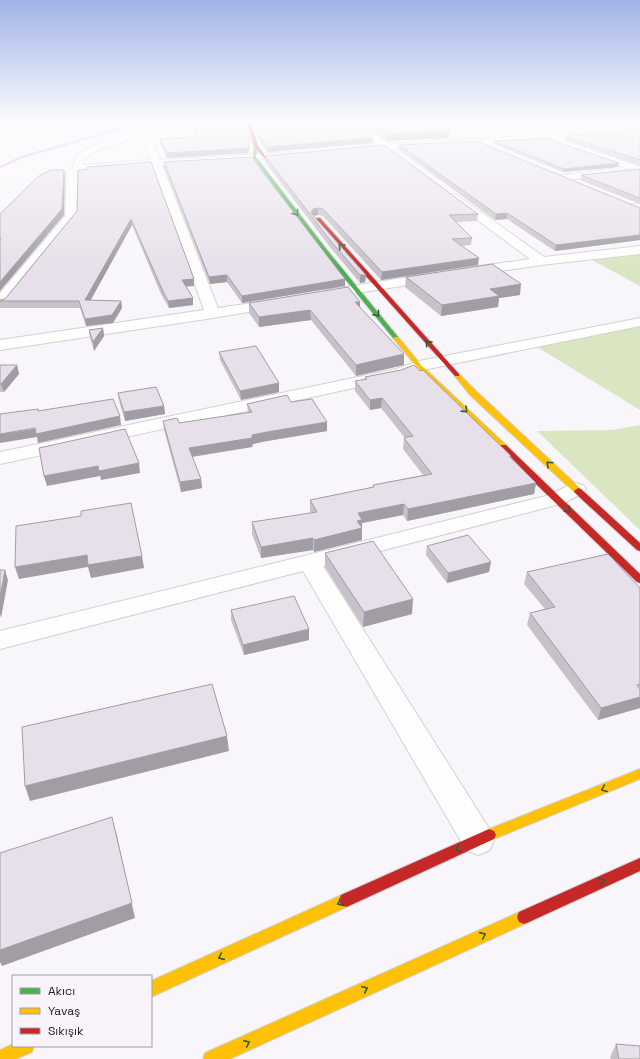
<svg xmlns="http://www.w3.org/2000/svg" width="640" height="1059" font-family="'Space Grotesk',sans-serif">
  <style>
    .green { fill: #dae6c1 }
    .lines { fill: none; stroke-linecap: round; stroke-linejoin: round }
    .stream { fill: #d2b2e8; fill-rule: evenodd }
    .street-casing { stroke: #d2d1d3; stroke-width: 2 }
    .fast-casing { stroke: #d2d1d3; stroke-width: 2 }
    .slow-casing { stroke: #d2d1d3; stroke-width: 2 }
    .jam-casing { stroke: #d2d1d3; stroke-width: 2 }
    .street { fill: #fefefe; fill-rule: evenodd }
    .fast { fill: #4caf50; fill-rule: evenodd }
    .slow { fill: #ffc107; fill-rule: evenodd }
    .jam { fill: #c62828; fill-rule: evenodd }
    .wall { fill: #c7c1c9 }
    .shaded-wall { fill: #a29da4 }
    .building { fill: #e7e0ea; stroke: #a29da4 }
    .oneway { stroke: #325d34 }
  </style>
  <rect width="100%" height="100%" fill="#f8f6fa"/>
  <path class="green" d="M640,252v34l-48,-26z
    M640,325v85l-103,-63z
    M640,425v105l-103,-99 75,-1z"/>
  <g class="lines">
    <path class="stream" d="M138,122h2l-2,3 -115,33 -23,10v-2l21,-10 115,-33z"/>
    <g class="street-casing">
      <path id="street" d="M78,122h11l-32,14 -57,5v-6l56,-4z
        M166,122h11l-1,2 -83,28 -9,6 -1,7 68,-5 -6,-16 4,-3 4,3 7,16 133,-8 2,2 -2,2 -3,1 -128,8 56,143 61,-9 5,1 2,3 -2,3 -71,12 -213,32v-10l204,-30 -52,-144 -73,5 -2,1v44l-72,89 -5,1v-13l65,-77 2,-45 6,-4 4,-12 10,-7z
        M349,122h9l30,22 252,-14v4l-80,5 80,28v6l-87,-30v-3l-159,9 -1,3 -3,1 -6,-3 -27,2 -3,-1 -1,-2 1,-2 24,-2z
        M611,169l5,3 -2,2 -52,7 -5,-3 5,-3z
        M453,194l4,1 87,62 96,-11v8l-99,11 -74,11 -5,-1 -2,-3 2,-3 5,-1 63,-9 -81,-60 -1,-2z
        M640,203v6l-8,1 -5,-3 1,-2z
        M435,273l5,1 2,3 -2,3 -108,17 -5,-1 -2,-3 2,-3 5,-1z
        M640,318v8l-217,44 -23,8 -400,86v-12l396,-83 23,-8z
        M576,483l7,2 3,4 -3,4 -19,10 -241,63 167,264 4,10 -4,10 -12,5 -12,-5 -163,-279 -303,78v-18l550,-136 19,-10z"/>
    </g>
    <g class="fast-casing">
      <path id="fast" d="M256,145l2,1 -2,11 71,93 71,87v2h-4l-71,-87 -70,-94 1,-12z"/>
    </g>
    <g class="slow-casing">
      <path id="slow" d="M394,337h4l23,28 85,80 1,2 -1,2h-6l-83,-82 -23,-28z
        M457,373l2,1 17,17 105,98 1,2 -1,2h-6l-105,-98 -16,-20z
        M640,769v10l-151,62 -5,-2 -2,-4 2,-4z
        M346,893l5,2 2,5 -2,5 -200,92v-16z
        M524,910l5,2 2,5 -2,5 -299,137h-27l2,-6z
        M13,1044v2h21l-2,6 -16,7h-16v-9z"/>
    </g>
    <g class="jam-casing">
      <path id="jam" d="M247,122h3l8,24 9,13h-2l-11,-13z
        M316,218h4l139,156v2h-4l-139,-156z
        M500,445h6l134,129v9l-3,-1 -137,-133 -1,-2z
        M578,488l3,1 59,54v8l-3,-1 -62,-57 -1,-2z
        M489,829l5,2 2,4 -2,4 -143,66 -5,2 -5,-2 -2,-5 2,-5z
        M640,858v13l-111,51 -5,2 -5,-2 -2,-5 2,-5z"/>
    </g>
    <use href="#street" class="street"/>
    <use href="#fast" class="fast"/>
    <use href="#slow" class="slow"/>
    <use href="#jam" class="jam"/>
  </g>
  <path class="wall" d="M253,122h94l26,16v5l-105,9 -7,-8z
    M368,122h68l13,16 -62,3 -19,-14z
    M193,123l57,18v5l-2,7 -81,5 -7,-14v-5l36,-2 -3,-9z
    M640,131v35l-74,-26v-4l39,-2z
    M494,141h59l66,22 -1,4 -55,5 -69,-28z
    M399,145l241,63v32l-85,11 -48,-32 -12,1 -97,-71z
    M265,156l213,58 -1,7 -21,1 16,16 -1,7 -10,1 17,19 -97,15 -58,-64 -5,-1 -5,1 53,59 -1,7 -5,1 -30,-36 -65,-85z
    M164,162l181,117v7l-103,17 -15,-21 -17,2 -46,-117z
    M640,169v35l-60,-24 1,-5z
    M87,170l107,116h-8l7,12v7l-24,3 -8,-14 -29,-69 -42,75 31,1 1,7 -9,15 -27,3 -6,-18h-80v-8l5,-1 72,-88z
    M406,277l114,18 -21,3 -1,9 -57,9 -36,-29z
    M249,303l111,4 44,58 -48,11 -45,-56 -52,7 -10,-14z
    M103,328l1,8 -10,15 -4,-13 -1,-8z
    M219,352l60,40 -38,8 -21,-40z
    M0,365h17l2,9 -15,18h-4z
    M420,371l91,85v1l25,26 -2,11 -127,27 -4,-6 -41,8v17l-48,12 -1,-2 -52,8 -9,-24v-12l59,-9 -1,-1v-12l63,-13v-2l50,-10 -20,-26 1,-11h1l-24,-30 -11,2 -15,-19v-10l10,-1v-3z
    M118,393l46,13 1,8 -40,7 -6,-20z
    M291,402l36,29 -60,10 -14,3 -1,3 -60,10 9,22 1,9 -21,4 -17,-62 -1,-9 16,2 69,-10 -1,-9z
    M427,546l64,16 -2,10 -42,11 -21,-28z
    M325,553l87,61 -49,13 -38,-60z
    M527,572l113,16v120l-42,12 -71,-95 3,-12 15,-4 -21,-25z
    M231,610l78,30 -65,15 -13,-35z
    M616,1044l24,15h-29l-1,-2z"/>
  <path class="shaded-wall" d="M450,131l-1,7 -62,3 1,-7z
    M373,138v5l-105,9v-5z
    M250,141v5l-2,7 -81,5v-5z
    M619,163l-1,4 -55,5 1,-3z
    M64,170l1,5 -1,40 -64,76v-9z
    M318,208v7l-5,1 -2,-3 2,-4z
    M507,213v6l-12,1 1,-6z
    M131,219l1,6 -45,82 -2,-7z
    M640,235v5l-85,11 1,-6z
    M479,258l-1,7 -97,15 1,-8z
    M227,275v7l-17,2 -1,-7z
    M360,275h6l-1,7 -5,1z
    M194,279v7l-12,1v-7z
    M345,279v7l-103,17v-7z
    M521,284l-1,11 -21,3 -1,9 -57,9 1,-11 48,-16z
    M193,298v7l-24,3 -1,-7z
    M121,301l1,7 -9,15 -27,3 -1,-7z
    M355,302h5v10z
    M310,310l1,10 -52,7v-10z
    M103,328l1,8 -10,15 -1,-9z
    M404,354v11l-48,11v-11z
    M17,365l2,9 -15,18 -3,-8z
    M279,383v9l-38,8 -1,-9z
    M382,398l-1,10 -11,2v-10z
    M164,406l1,8 -40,7 -1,-9z
    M120,416l1,9 -83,18 -1,-6 -37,6v-9z
    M327,422v9l-60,10 -14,3 -1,3 -62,10 -1,-9 78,-16z
    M139,463l1,10 -39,7 -2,-9z
    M98,466l2,10 -53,10 -3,-10z
    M201,479l1,9 -21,4 -1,-10z
    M536,483l-2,11 -127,27 1,-12z
    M404,504l-1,11 -41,8v17l-48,12v-12l44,-27z
    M313,538v12l-52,8v-11z
    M87,555l55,1 2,12 -53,10 -3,-11 -69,12 -4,-12z
    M491,562l-2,10 -42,11 1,-10z
    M5,570l3,10 -7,38 -1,-4v-17z
    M413,599l-1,15 -49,13 1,-15z
    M309,629v11l-65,15 -1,-10z
    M640,697v11l-42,12 3,-12z
    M227,736l2,15 -199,50 -5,-15z
    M116,832l19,86 -133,48 -2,-4v-12z"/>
  <path class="building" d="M197,122h47l6,19 -2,7 -81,5 -7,-14 37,-2 -4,-14z
    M255,122h92l2,1h5l19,15 -105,9 -7,-8z
    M370,122h66l14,9 -62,3z
    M640,131v29l-74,-24 39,-2z
    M551,138l2,3 66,22 -55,6 -70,-28z
    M476,141l164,67v27l-84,10 -49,-32 -11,1 -97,-69z
    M384,145l94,69 -29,1 23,23 -20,1 27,19 -97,14 -59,-63 -5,-1 -5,1 -2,4 55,62h-6l-30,-35 -65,-84z
    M251,157l94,122 -103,17 -15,-21 -18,2 -45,-115z
    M151,162l43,117 -12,1 11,18 -25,3 -7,-14 -30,-68 -46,81 36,1 -9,14 -27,4 -6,-18h-79v-1l5,-1 72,-88 1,-41h9v-3z
    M640,169v29l-59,-23z
    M51,170h13l-2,39 -62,73v-42l1,-1h-1v-25l39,-38z
    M492,264l29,20 -31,5 9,7 -57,9 -36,-28z
    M348,287l12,15h-5l49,52 -48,11 -46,-55 -51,7 -10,-14z
    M103,328l-10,14 -4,-12z
    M256,346l23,37 -39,8 -21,-39z
    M0,365h17l-16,19h-1z
    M414,365l6,6 3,-1 88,86h-2l27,27 -128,26 -4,-5 -46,9 4,7 -5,1 5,7 -48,12 -1,-2 -52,9 -9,-25 65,-10 -7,-12 64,-13 -1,-2 59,-11 -28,-36 9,-2 -31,-38 -12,2 -15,-19 12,-2 -2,-2 36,-7z
    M156,387l8,19 -40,6 -6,-19z
    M287,395l4,7 21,-3 15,23 -60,10 -15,3v3l-63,10 12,31 -21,3 -17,-61 14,-3 2,5 73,-11 -5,-8z
    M113,399l7,17 -84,18 -1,-6 -35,6v-20l38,-5v2z
    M125,429l14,34 -40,8 -1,-5 -54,10 -5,-28z
    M131,503l11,53 -54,9 -1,-10 -72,12 1,-41 65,-10v-5z
    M468,535l23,27 -43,11 -21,-27z
    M373,541l40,58 -49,13 -39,-59z
    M608,554l32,34v96l-3,1 3,4v8l-39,11 -71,-95 25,-6 -28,-35z
    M0,570h5l-5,27z
    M294,596l15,33 -66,16 -12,-35z
    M212,684l15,52 -202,50 -3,-59z
    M112,817l20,86 -132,47v-97z
    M616,1044l24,2v13h-21z"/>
  <defs><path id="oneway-chevron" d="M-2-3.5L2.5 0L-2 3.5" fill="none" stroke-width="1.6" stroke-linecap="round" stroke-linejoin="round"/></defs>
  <g class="oneway">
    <use href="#oneway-chevron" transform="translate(296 213) rotate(53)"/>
    <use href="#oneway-chevron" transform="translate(341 246) rotate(-132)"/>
    <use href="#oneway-chevron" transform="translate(377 314) rotate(51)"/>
    <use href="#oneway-chevron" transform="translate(428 343) rotate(-132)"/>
    <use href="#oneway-chevron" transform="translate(465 410) rotate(44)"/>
    <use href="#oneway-chevron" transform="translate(549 464) rotate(-137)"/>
    <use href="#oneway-chevron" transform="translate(568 510) rotate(44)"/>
    <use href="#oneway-chevron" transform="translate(604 789) rotate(158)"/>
    <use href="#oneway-chevron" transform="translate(458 849) rotate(156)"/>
    <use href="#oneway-chevron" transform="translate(602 881) rotate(-24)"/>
    <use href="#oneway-chevron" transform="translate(340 903) rotate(156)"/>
    <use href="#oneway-chevron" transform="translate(483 935) rotate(-24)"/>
    <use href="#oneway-chevron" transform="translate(221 957) rotate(156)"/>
    <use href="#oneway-chevron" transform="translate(365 989) rotate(-24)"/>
    <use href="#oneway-chevron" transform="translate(247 1043) rotate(-24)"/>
  </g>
  <linearGradient id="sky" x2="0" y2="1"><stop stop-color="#9fb3e8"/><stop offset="0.45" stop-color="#fcfbfd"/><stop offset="1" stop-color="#fcfbfd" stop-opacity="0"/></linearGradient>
  <rect width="640" height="270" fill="url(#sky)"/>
  <rect x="12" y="975" width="140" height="72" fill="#f9f4fc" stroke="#a19da3"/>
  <rect x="20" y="988" width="20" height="6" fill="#4caf50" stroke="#a19da3"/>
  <text x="48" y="995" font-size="12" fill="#1c1a1d">Akıcı</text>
  <rect x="20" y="1008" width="20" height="6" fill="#ffc107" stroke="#a19da3"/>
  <text x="48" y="1015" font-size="12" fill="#1c1a1d">Yavaş</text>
  <rect x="20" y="1028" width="20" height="6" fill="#c62828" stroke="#a19da3"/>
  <text x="48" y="1035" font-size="12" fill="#1c1a1d">Sıkışık</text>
</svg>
